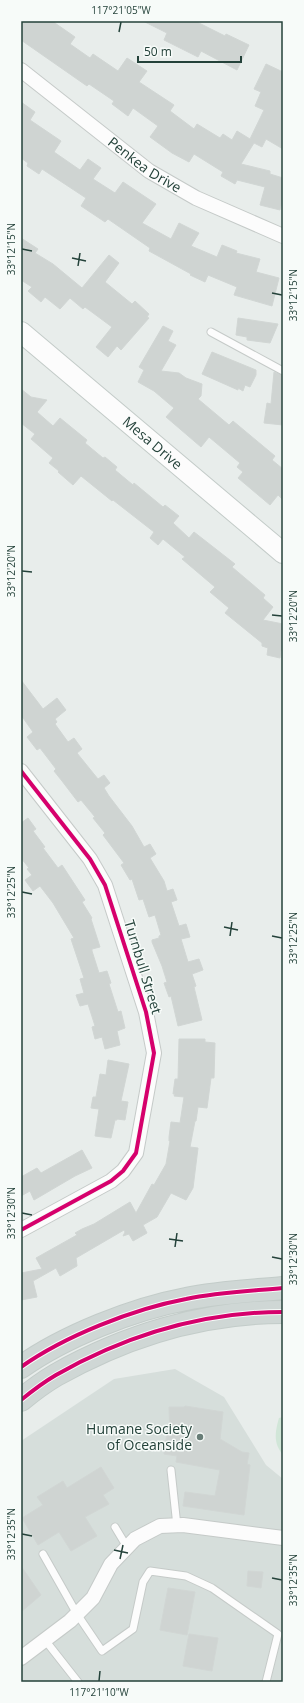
<svg xmlns="http://www.w3.org/2000/svg" width="304" height="1703" font-family="'Open Sans',sans-serif">
  <style>
    .built { fill: #d6dedb }
    .green { fill: #d1e6d8 }
    .building { fill: #cfd4d2; stroke: #d1d6d4 }
    .lines { fill: none; stroke-linecap: round; stroke-linejoin: round }
    .lane-casing { stroke: #c5cac8; stroke-width: 9 }
    .street-casing { stroke: #c5cac8; stroke-width: 16 }
    .secondary-casing { stroke: #c3cbc8; stroke-width: 22 }
    .primary-casing { stroke: #c3ccc9; stroke-width: 24 }
    .lane { stroke: #fcfcfc; stroke-width: 7 }
    .street { stroke: #fcfcfc; stroke-width: 14 }
    .secondary { stroke: #fcfcfc; stroke-width: 20 }
    .primary { stroke: #cfd7d5; stroke-width: 22 }
    .cycleway-casing { stroke: #f7fbf9; stroke-width: 6 }
    .cycleway { stroke: #d6006c; stroke-width: 4 }
    .ticks { fill: none; stroke: #24423a; stroke-width: 1.5 }
    .poi-dot { fill: #697e78; stroke: #f7fbf9; stroke-width: 1.5 }
    .labels { text-anchor: middle; stroke-width: 3; stroke-linejoin: round; paint-order: stroke }
    .street-label { font-size: 14px; fill: #24423a; stroke: #f7fbf9 }
    .poi-label { font-size: 14px; fill: #24423a; stroke: #f7fbf9; text-anchor: end }
    .neatline { fill: none; stroke: #24423a; stroke-width: 1.5 }
    .ticks-label { font-size: 10px; text-anchor: middle; fill: #24423a }
  </style>
  <rect width="100%" height="100%" fill="#e8edeb"/>
  <path class="built" d="M175,1369l49,28 42,68 17,14v203h-262v-241l93,-62z"/>
  <path class="green" d="M283,1417v38c-10,-12 -8,-23 -4,-37z"/>
  <path class="building" d="M21,21h31l23,16 -5,7 20,14 3,-4 25,17 9,-13 20,13 -8,11 35,23 -4,6 24,18 3,-5 23,14 3,-4 9,6 5,-9 13,8 14,-29 -9,-4 6,-14 -7,-3 12,-25 17,8v77l-17,-10 -4,8 -8,-4 -13,21 29,7v3l13,4v19l-3,13 -20,-5 5,-18 -28,-7 -2,4 -14,-8 2,-4 -29,-18 -5,8 -17,-9 -22,-16 8,-11 -25,-18 -5,8 -16,-12 2,-3 -25,-17 -2,2 -66,-46z
    M143,21h52l30,15 1,-2 23,11 -12,25 -36,-19 -3,6 -34,-17 3,-7z
    M21,102l14,10 -5,8 31,21 -7,11 26,18 8,-11 13,9 -8,11 22,14 8,-11 33,22 -14,19 29,16 8,-16 20,10 -8,13 26,11 5,-12 15,6 -1,2 24,6 -4,13 23,6 -7,28 -38,-11 3,-8 -29,-12 -3,7 -15,-7 1,-1 -42,-23 1,-3 -42,-29 -3,3 -24,-16 5,-8 -44,-29 -3,5 -12,-8 1,-3 -7,-5z
    M21,238l17,11 -3,4 18,11 29,24 27,-33 10,8 -14,19 27,22 3,-3 14,13 -2,3 2,1 -28,32 -4,-4 -9,11 -12,-10 16,-20 -27,-20 -2,2 -13,-11 -10,11 -15,-12 -4,5 -13,-11 4,-4 -11,-7z
    M238,318l40,6 -8,19 -23,-3v-3l-11,-2z
    M163,326l10,5 -5,10 8,4 -15,26 18,2 7,5 16,6 -1,12 -3,3 31,26 4,-4 42,35 -3,4 11,9v31l-5,-5 -8,10 -32,-27 5,-6 -6,-5 3,-4 -31,-26 -8,10 -35,-30 8,-9 -20,-17 -16,-9 6,-12 -5,-3z
    M212,352l44,18v5l-6,12 -5,-2 -2,6 -5,-3v2l-36,-16z
    M274,372l9,4v49l-19,-2 3,-20 4,1z
    M21,389l10,8 16,3 -10,12 16,14 7,-8 27,22 -2,3 18,15 2,-1 12,10 -2,3 18,15 1,-2 29,24 2,-2 14,11 -6,7 16,15 5,-6 41,32 -3,3 33,28 -2,3 10,9 -10,13 20,4v26h-2l-1,8 -13,-3 1,-7 -6,-2v-3l-37,-30 4,-5 -19,-16 5,-5 -33,-28 3,-2 -22,-18 -5,6 -8,-7 4,-6 -41,-32 -1,1 -31,-25 -8,9 -15,-13 1,-1 -10,-8 4,-5 -22,-19 4,-5 -14,-11z
    M21,680l22,29 14,-11 9,12 -11,9 2,3 -2,2 13,18 6,-4 8,11 -5,4 21,26 6,-4 6,8 -6,5 5,8 23,30 12,21 6,-3 6,10 -6,4 14,23 3,10 6,-2 4,11 -6,2 8,24 7,-2 4,13 -9,2 7,23 11,-3 4,11 -11,4 4,12 -2,1 8,33 -24,6 -7,-30 -2,1 -5,-14 3,-1 -5,-16 -10,-24v-2l7,-2v-2l2,-1 -6,-20 -6,2 -6,-18 -4,1 -7,-21 -2,1 -9,-15 3,-2 -21,-28 2,-2 -12,-15 2,-1 -14,-17 -3,2 -16,-21 -8,-10 2,-2 -16,-21 -3,2 -10,-13 6,-5 -12,-17z
    M28,818l8,11 -3,2 12,16 -2,1 15,20 4,-3 23,35 -3,2 10,16 -1,1 9,28 -8,2v2l7,22 8,-2 4,12 -2,1 9,28 3,-1 4,17 -8,3 3,14 -15,4 -3,-12 -7,2 -3,-12 3,-1 -7,-22 -8,2 -4,-11 8,-2 -4,-14 4,-1 -13,-39 3,-1 -21,-35 -13,-17 -7,5 -8,-11 7,-5 -5,-6 2,-1 -8,-10v-35z
    M179,1039h26v3l10,1 -1,35h-3l-4,30 -9,-1 -2,14h-1l-5,26 8,1 -5,40 -7,12 -15,-7 -14,24 -14,8 4,8 -14,8 -4,-7 -6,2 2,-4 -1,-2 -48,28 1,8 -17,10 -4,-8 -23,13 4,16 -16,3v-27l21,-4 -6,-11 41,-23 -2,-2 7,-4 12,-5 36,-22 6,11 16,-29 2,1 12,-21 4,-23h-1v-4l2,-15 9,1 4,-26 -10,-1 1,-2h-2l2,-15h3z
    M108,1060l21,4 -8,37 7,1 -3,18 -8,-1v1h-2l-4,18 -16,-2 4,-27 -8,-1 2,-11h3l4,-23 6,1z
    M82,1150l10,18 -17,8 -41,24 -4,-9 -9,5v-19l16,-9 4,5z
    M185,1406l38,6 -3,27 22,13 7,1 -2,11 3,1 -6,50 -61,-9 2,-14 30,4 5,-26 -44,-8 1,-6 -13,-2 3,-20h3l-1,-27h15z
    M101,1467l13,21 -11,7 6,9 -24,13 12,19 -26,15 -12,-19 -21,13 -16,-27 21,-13 -6,-8 26,-16 4,7z
    M21,1566l20,29 -20,17z
    M248,1571l15,1 -2,16 -14,-2z
    M168,1588l27,4 -8,43 -27,-5z
    M189,1634l29,4 -6,33 -29,-5z"/>
  <g class="lines">
    <g class="lane-casing">
      <path id="lane" d="M211,332l72,39
        M171,1470l6,56
        M115,1527l12,20
        M43,1554l34,60 25,37 31,-22 10,-47 7,-11 36,5 26,12 66,46 -12,48
        M45,1640l33,42"/>
    </g>
    <g class="street-casing">
      <g id="street">
        <path id="s1" d="M21,70l128,101 47,27 87,38"/>
        <path d="M21,771l69,88 15,26 41,127 8,41 -18,100 -13,18 -12,10 -90,49"/>
        <path d="M21,1658l49,-37 23,-23 18,-34 24,-25 25,-13 23,-1 100,13"/>
      </g>
    </g>
    <g class="secondary-casing">
      <g id="secondary">
        <path id="s2" d="M21,332l262,221"/>
      </g>
    </g>
    <g class="primary-casing">
      <path id="primary" d="M21,1367c44,-31 112,-58 165,-68 32,-7 65,-8 97,-11
        M21,1400c11,-9 23,-18 35,-25 69,-39 147,-63 227,-63"/>
    </g>
    <use href="#lane" class="lane"/>
    <use href="#street" class="street"/>
    <use href="#secondary" class="secondary"/>
    <use href="#primary" class="primary"/>
    <g class="cycleway-casing">
      <path id="cycleway" d="M21,771l69,88 15,26 41,127 8,41 -18,100 -13,18 -12,10 -90,49
        M21,1367c44,-31 112,-58 165,-68 32,-7 65,-8 97,-11
        M21,1400c11,-9 23,-18 35,-25 69,-39 147,-63 227,-63"/>
    </g>
    <use href="#cycleway" class="cycleway"/>
  </g>
  <path class="ticks" d="M119,32l2,-10M22,249l10,2M72,258l14,3M78,266l2,-13M272,293l10,2M22,571l10,1M272,615l10,1M22,892l10,2M224,927l14,3M230,936l2,-14M272,936l10,2M22,1213l10,2M169,1239l14,2M175,1247l2,-14M272,1257l10,2M22,1534l10,2M114,1550l14,3M120,1559l3,-14M272,1578l10,2M99,1681l1,-10"/>
  <circle class="poi-dot" cx="200" cy="1437" r="4"/>
  <g class="labels">
    <g class="street-label">
      <text dy="5" stroke="none"><textPath href="#s1" startOffset="156">Penkea Drive</textPath></text>
      <text dy="5" stroke="none"><textPath href="#s2" startOffset="172">Mesa Drive</textPath></text>
      <text transform="translate(143 967) rotate(73)" y="5">Turnbull Street</text>
    </g>
    <g class="poi-label">
      <text x="192" y="1434">Humane Society<tspan x="192" dy="16">of Oceanside</tspan></text>
    </g>
  </g>
  <rect width="304" height="1703" fill="none" stroke="#f7fbf9" stroke-width="44"/>
  <path d="M138 56v6h103v-6" fill="none" stroke="#24423a" stroke-width="2"/>
  <text x="144" y="56" font-size="12" fill="#24423a" stroke="#f7fbf9" stroke-width="3" paint-order="stroke">50 m</text>
  <rect x="22" y="22" width="260" height="1659" class="neatline"/>
  <g class="ticks-label">
    <text x="121" y="14">117°21'05"W</text>
    <text transform="translate(11 249) rotate(-90)" y="4">33°12'15"N</text>
    <text transform="translate(293 295) rotate(-90)" y="4">33°12'15"N</text>
    <text transform="translate(11 571) rotate(-90)" y="4">33°12'20"N</text>
    <text transform="translate(293 616) rotate(-90)" y="4">33°12'20"N</text>
    <text transform="translate(11 892) rotate(-90)" y="4">33°12'25"N</text>
    <text transform="translate(293 938) rotate(-90)" y="4">33°12'25"N</text>
    <text transform="translate(11 1213) rotate(-90)" y="4">33°12'30"N</text>
    <text transform="translate(293 1259) rotate(-90)" y="4">33°12'30"N</text>
    <text transform="translate(11 1534) rotate(-90)" y="4">33°12'35"N</text>
    <text transform="translate(293 1580) rotate(-90)" y="4">33°12'35"N</text>
    <text x="99" y="1696">117°21'10"W</text>
  </g>
</svg>
